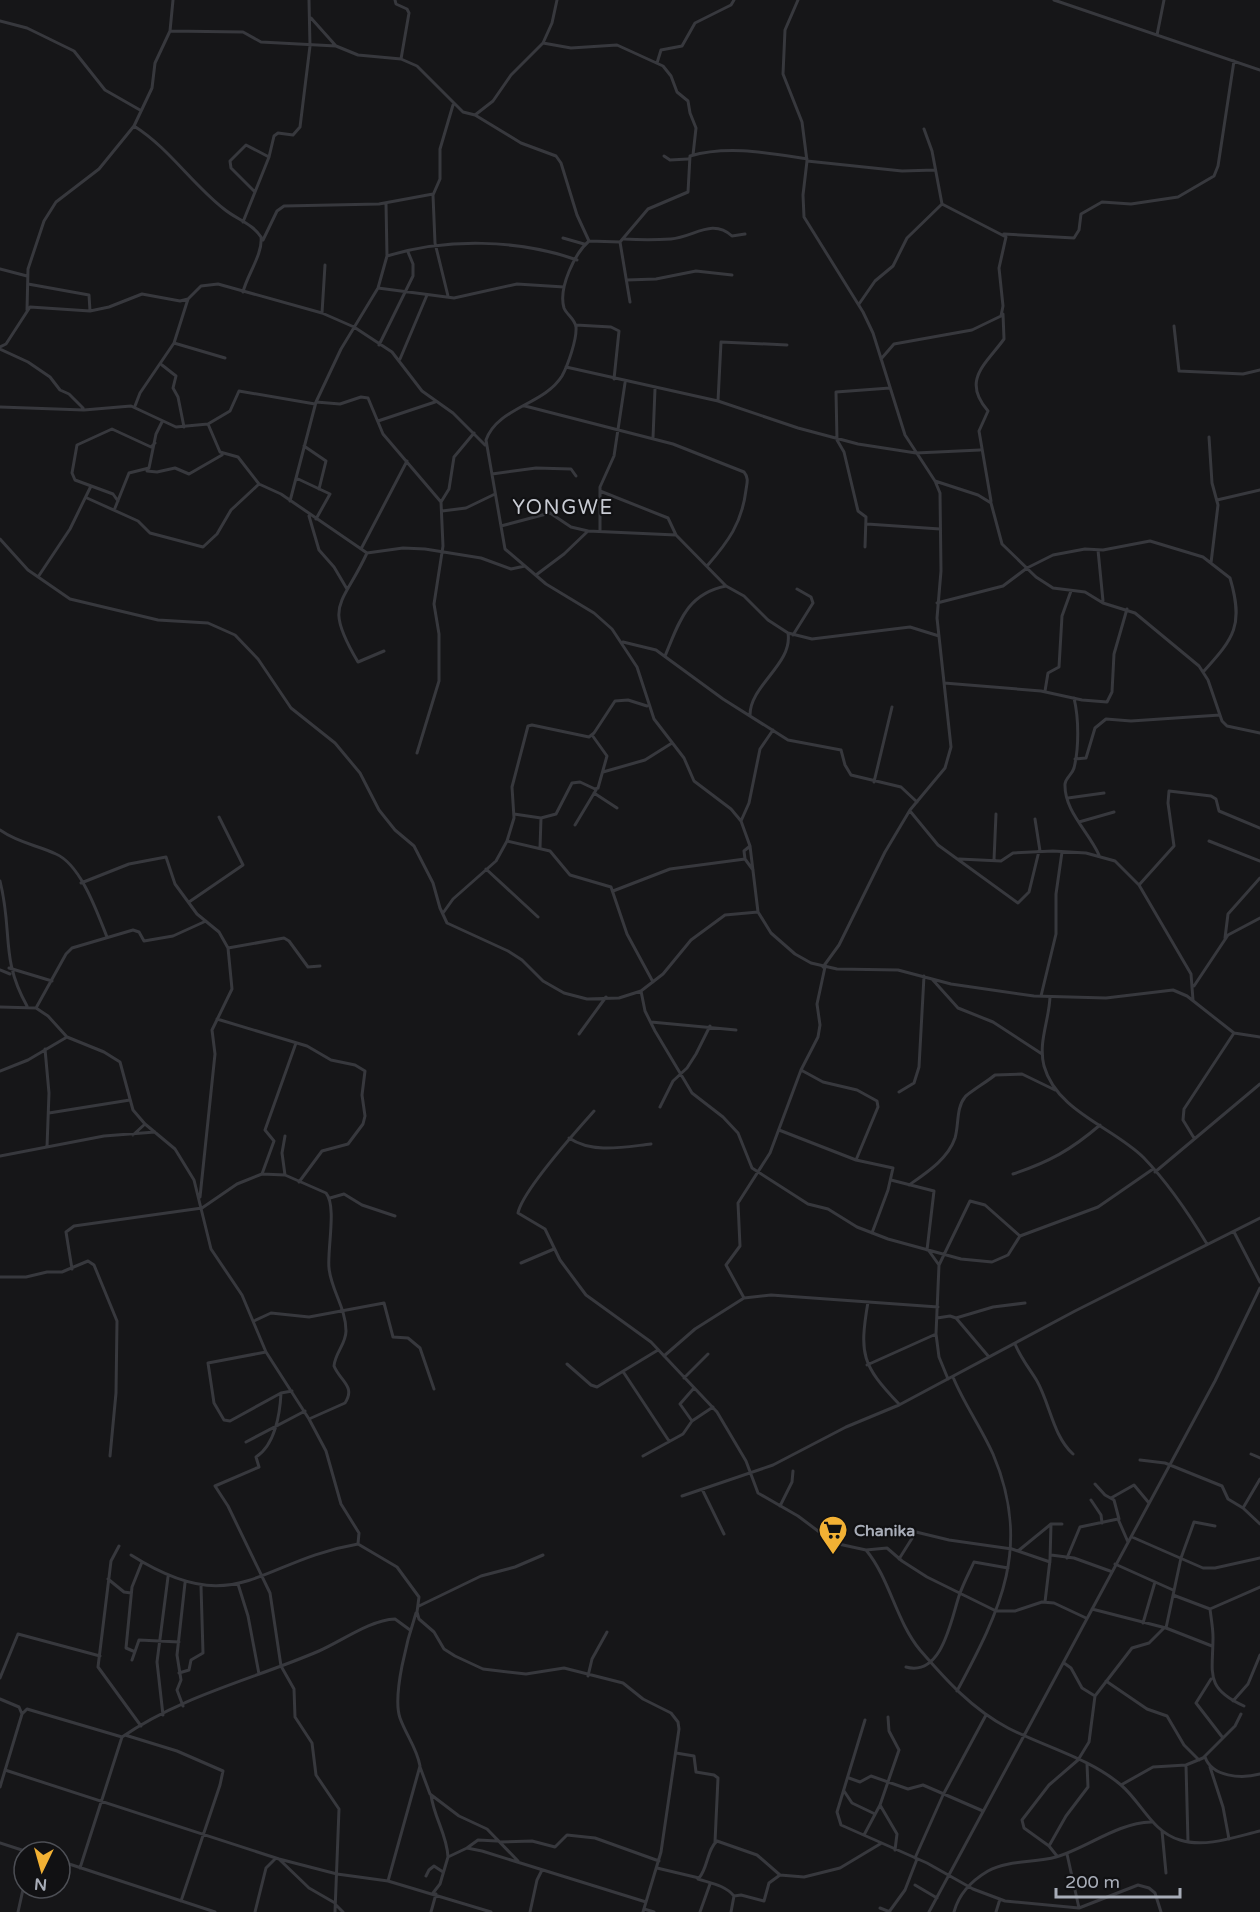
<svg xmlns="http://www.w3.org/2000/svg" width="1260" height="1912" font-family="'Varela Round',sans-serif">
  <style>
    .lines { fill: none; stroke-linecap: round; stroke-linejoin: round }
    .street { stroke: #37383d; stroke-width: 3 }
    .labels { text-anchor: middle; stroke-width: 4.5; stroke-linejoin: round; paint-order: stroke }
    .poi-label { font-size: 16px; font-weight: bold; fill: #a8adb8; stroke: #111113; text-anchor: start }
    .quarter-label { font-size: 20px; letter-spacing: 1.5px; fill: #c9ccd4; stroke: #111113 }
  </style>
  <rect width="100%" height="100%" fill="#161618"/>
  <g class="lines">
    <path class="street" d="M395,0l1,4 11,5 2,4 -8,46
      M798,0l-13,30 -2,44 19,48 5,39 -4,34 1,22 59,95 10,21 32,102 30,46 5,12 1,78 -4,47 14,129 -6,21 -35,42 -25,42 -46,93 -16,22
      M1054,0l206,70
      M311,18l25,28
      M0,21l27,7 47,23 31,39 35,20
      M170,31l73,1 18,10 75,4 22,9 43,4 16,7 46,46 12,3 46,28 35,13 5,7 16,52 12,26
      M1157,35l7,-35
      M543,43l28,5 46,-3 46,21 8,10 6,16 11,9 2,12 6,15 -3,27
      M657,63l4,-13 21,-4 13,-23 36,-18 3,-5
      M475,115l18,-14 18,-26 32,-32 9,-20 5,-23
      M134,126c35,22 57,57 90,83 12,10 29,15 37,28 2,17 -14,38 -18,55
      M664,156l6,4 18,-1
      M807,159c-39,-6 -79,-14 -117,-3l-2,36 -40,17 -28,33 -31,-1c-14,12 -31,47 -25,67 3,7 11,11 12,19 1,12 -8,38 -14,49 -18,29 -64,31 -76,64l19,109 41,35 48,29 18,16 25,38 17,52 30,39 10,23 37,28 10,12 9,25 8,66 13,21 24,21 16,9 26,6 61,1 53,14 83,12 72,2 67,-8 14,6 47,37 26,4
      M807,161l95,10 33,-1
      M254,191l-23,-23 -1,-7 16,-16 23,12
      M386,203l1,53
      M243,222l26,-65 5,-21 4,-3 15,2 7,-8 10,-81 -1,-46
      M1004,234l70,4 5,-8 2,-16 21,-12 29,2 47,-7 36,-21 4,-10 16,-105
      M563,238l21,6
      M624,239c16,1 32,1 47,0 23,-2 41,-21 61,-3l13,-2
      M263,240l14,-29 7,-5 95,-2 54,-10
      M620,242l10,60
      M0,269l27,7
      M627,280l29,-1 40,-8 36,4
      M28,284l61,11 1,16
      M378,288l76,10 63,-14 47,3
      M448,296l-13,-53 -2,-48 7,-16v-30l13,-44
      M859,304l16,-23 18,-15 14,-28 35,-34 -10,-53 -8,-22
      M27,310l1,-41 16,-48 12,-19 43,-33 35,-43 18,-38 3,-25 15,-32 3,-31
      M322,313l3,-48
      M576,325l35,2 8,4 -5,48
      M1174,326l5,45 64,3 17,-4
      M174,343l51,15
      M379,345l34,-69v-12l-5,-12
      M0,347l6,-3 24,-37 60,4 19,-4 33,-13 38,7 8,-2 13,-13 17,-2 104,29 32,14 38,25 30,39 31,22 32,32
      M0,349l28,13 22,15 10,13 9,4 14,14
      M400,359l27,-64
      M881,359l13,-15 78,-14 29,-14 2,-10 -4,-38 7,-31 -64,-33
      M162,365l14,11 -3,12 5,9 6,30
      M566,367l152,34 80,27 60,16 58,9 64,-3
      M718,401l3,-59 66,3
      M316,402l24,2 21,-7 7,1 15,36 58,68 2,44 -9,58 5,30v47l-22,72
      M135,406l5,-13 34,-50 14,-44
      M525,406l148,38 71,28c5,6 3,11 2,18 -4,33 -18,52 -39,76
      M0,407l84,3 47,-4 45,21 32,-3 12,28 18,5 21,27 22,10 86,59 36,-5 22,1 56,9 30,11 14,-3
      M378,421l57,-19
      M208,424l22,-13 9,-20 76,13
      M1209,437l3,46 6,22 -7,58
      M653,438l2,-49
      M304,446l22,15 -7,28
      M147,471l10,1 18,-4 14,6 33,-19
      M492,474l44,-6 35,1 5,7
      M296,478l34,16 -14,25
      M935,481l43,14 13,8 11,41 34,33 17,11 32,4 18,11 32,10 64,53 9,14 14,41 5,5 33,7
      M600,491l68,27 8,17
      M87,498l51,23 12,12 53,14 14,-13 14,-24 28,-26
      M1217,500l43,-10
      M118,501l-5,-7 -38,-14 -3,-7 5,-28 35,-16 39,18 4,-4
      M290,501l26,-99 25,-53 37,-61 9,-32c59,-18 131,-17 190,4
      M991,501l-12,-70 9,-20c-27,-31 -2,-47 16,-72l-1,-25
      M441,502l8,-13 5,-32 20,-24
      M115,508l14,-35 20,-5 7,-34 6,-12
      M442,511l24,-3 29,-14
      M309,516l10,34 15,17 13,22
      M867,524l73,5
      M501,526l49,-13 21,14 17,4
      M600,530v-43l14,-31 11,-73
      M0,539l28,31 42,29 88,21 50,3 27,12 23,24 33,49 44,35 25,30 19,37 16,20 19,16 19,37 7,25 7,15 61,28 14,9 21,21 21,12 23,6 32,-1 22,-7 22,-17 28,-34 34,-25 33,-3
      M865,547l1,-30 -8,-6 -14,-59 -7,-12 -1,-48 54,-4
      M361,549l46,-88
      M1098,550l5,51
      M367,553c-25,54 -44,50 -9,109l26,-11
      M536,575l28,-21 24,-23 88,4 50,51 18,10 24,24 20,13c5,31 -38,52 -38,82
      M38,577l32,-48 21,-43
      M937,603l66,-17 24,-18 26,-13 32,-6 18,1 47,-9 53,16 27,21c14,47 4,60 -26,93
      M788,633l24,6 98,-12 29,9
      M793,635l20,-32 -2,-6 -14,-8
      M623,642l33,8 67,49 65,41 53,10 4,15 6,10 50,12 16,15
      M665,656c14,-33 21,-62 61,-70
      M944,683l97,8 41,9 25,2 5,-10 2,-38 13,-45
      M1045,691l3,-18 11,-6 3,-51 9,-25
      M1074,698c5,21 5,50 0,70 -2,7 -8,9 -9,16 -1,27 24,48 34,71
      M1075,759l11,-1 9,-30 11,-9 25,2 89,-6
      M603,772l42,-12 27,-17
      M874,782l18,-75
      M594,793l23,15
      M1068,798l36,-5
      M910,811l28,34 80,58 11,-11 10,-41
      M514,814l27,4
      M1035,819l5,32
      M741,821l8,-18 11,-54 13,-19
      M1079,822l35,-10
      M575,825l21,-35
      M0,830c18,13 37,15 56,24 25,11 41,58 51,83
      M507,841l43,10 20,24 41,12 16,47 26,48
      M1209,841l51,20
      M540,848l1,-30 15,-4 16,-31 8,-1 15,7 3,-1 9,-32 -15,-21
      M745,859l-1,-8 6,-5
      M959,859l42,2 12,-8 40,-2 33,2 29,8 24,24 52,89 2,26
      M994,860l2,-46
      M486,869l52,48
      M0,881c13,51 0,77 27,125
      M81,883l48,-19 37,-7 9,27 22,30 22,18 9,16 4,41 -20,41 3,24 -15,143
      M1139,885l35,-39 -6,-43 1,-12 42,5 5,3 3,12 41,17
      M613,891l57,-22 75,-10 8,11
      M189,902l54,-37 -24,-48
      M443,913l10,-14 43,-38 11,-20 7,-23 -2,-31 16,-61 4,-1 57,12 5,-4 21,-32 13,-1 19,6
      M1225,938l3,-24 32,-36
      M228,948l56,-10 5,3 19,26 12,-1
      M9,968l43,13
      M0,970l10,4
      M932,979l26,29 35,14 49,32
      M1194,986l34,-51 32,-17
      M641,991l4,20 10,20 37,62 31,24 15,16 14,35 56,36 20,5 29,18 31,12 73,20 31,3 16,-7 12,-19 78,-29 55,-38
      M1041,996l15,-62v-40l6,-42
      M1050,997c-1,24 -12,45 -6,69 13,46 69,61 100,92 24,25 45,56 63,86
      M0,1007l36,1 12,8 19,21 37,15 16,10 13,48 12,14 30,25 19,31 17,69 31,46 24,57 43,67 17,32 15,53 18,29 -1,11
      M36,1008l30,-54 6,-6 61,-18 6,2 5,9 29,-5 33,-15
      M217,1019l90,27 24,14 24,5 10,6 -3,24 3,21 -2,8 -15,20 -26,7 -23,31
      M651,1022l85,8
      M579,1034l27,-37
      M45,1049l4,44 -2,54
      M801,1070l22,12 34,8 20,11 1,6 -22,53
      M0,1071l28,-11 39,-23
      M899,1092l15,-9 5,-16 5,-91
      M660,1107l13,-26 14,-13 9,-14 14,-28
      M594,1111c-17,19 -72,80 -76,102l27,16 15,31 26,35 65,47 66,70 29,49 12,32 40,23 36,27 32,7c24,29 30,71 54,100 26,30 52,59 88,78 37,19 81,30 113,57 21,18 31,47 59,55 25,8 55,-3 80,-9
      M49,1113l81,-13
      M779,1130l77,30 37,8 -5,22 -16,43
      M133,1135l12,-11
      M569,1138c24,16 55,9 82,6
      M1194,1138l-11,-18 1,-11 50,-76
      M0,1156l104,-20 51,-4
      M1155,1172l105,-88
      M262,1174l12,-33 -9,-11 31,-87
      M1013,1174c36,-12 58,-24 87,-49
      M285,1175l-3,-22 3,-17
      M891,1180l43,11 -7,59
      M909,1185c17,-12 39,-26 46,-47 4,-13 1,-30 10,-41 3,-4 23,-16 30,-22l27,-1 33,16
      M330,1198l14,-4 18,11 33,11
      M1234,1232l26,50
      M929,1251l10,14
      M521,1263l33,-14
      M72,1269l-6,-37 8,-6 128,-18 35,-24 25,-10 23,1 41,18c11,13 1,57 3,75 2,22 17,40 17,63 0,13 -11,22 -12,35 6,15 22,20 11,37l-36,16
      M0,1277h26l21,-5h15l26,-11 6,4 23,56 -1,72 -6,63
      M744,1298l-18,-33 14,-19 -2,-43 32,-50 31,-83 17,-33 2,-12 -3,-21 8,-37
      M868,1302c-9,53 -6,63 31,102
      M937,1318l13,-2 6,2 33,39
      M956,1318l37,-11 32,-4
      M254,1321l17,-8 38,4 75,-14 9,34 15,1 12,10 14,41
      M1015,1344c6,14 14,24 22,37 13,23 16,55 36,73
      M266,1352l-58,11 6,40 10,17 6,1 51,-28
      M664,1356l31,-27 49,-31 27,-3 167,12
      M567,1364l24,21 6,2 61,-37
      M867,1365l69,-31
      M624,1373l45,68
      M953,1377c11,27 28,50 40,77 39,92 8,155 -36,237
      M684,1378l24,-24
      M948,1379l-9,-22 -3,-23 3,-69 31,-64 15,4 35,31
      M292,1391l-11,2c-1,21 -6,52 -25,64l3,10 -44,19 13,20 42,87 11,73 13,23 1,28 17,26 4,32 23,34 -4,103
      M692,1421l-12,-17 14,-16
      M246,1442l59,-31
      M1251,1454l9,4
      M643,1456l40,-22 9,-13 21,-14
      M1140,1460l25,3 57,23 6,13 15,9 17,16
      M1095,1484l10,11 9,5 5,19
      M702,1489l22,45
      M682,1496l91,-31 73,-38 53,-22 176,-94 185,-93
      M1111,1498l23,-13 15,18
      M1091,1500l10,15 1,8
      M780,1506l12,-24 1,-11
      M1243,1508l17,-29
      M1132,1537l71,31h12l45,-10
      M119,1546l-8,15 -13,106 43,59
      M866,1550l21,-2 15,13 25,16 69,34h19l27,-9 12,1 32,15
      M1018,1551l33,-27h11
      M131,1555c106,67 127,6 227,-11l39,23 22,30 -2,15 2,7 15,13 10,17 11,7 28,13 43,5 38,-6 59,15 20,16 28,14 7,9 1,7 -18,123 -18,60
      M1051,1555l23,3 36,13
      M1067,1558l13,-31 38,-8 10,23
      M899,1559l17,-27 33,8 63,9 38,13
      M1115,1564l58,26
      M108,1579l16,13 7,1
      M238,1584l10,32 11,58
      M1173,1595l37,14 50,-22
      M1045,1602l5,-42 1,-36
      M419,1606l62,-30 34,-9 28,-12
      M1092,1609l74,19 46,18
      M1210,1609c1,9 3,19 3,28 0,36 -9,51 31,69
      M1143,1623l12,-41
      M1166,1628l15,-70 13,-36 21,4
      M133,1651l-7,-3 6,-61 10,-25
      M132,1660l7,-20 40,2
      M906,1667c36,10 45,-47 53,-71 4,-12 10,-23 15,-34l34,6
      M179,1673l10,-3 2,-10 12,-7 -2,-67
      M588,1676l4,-17 15,-27
      M0,1678l18,-44 82,22
      M1211,1679l-15,24 27,35
      M1106,1681l41,28 20,7 17,29 15,15
      M1095,1696l37,-48 17,-5 15,-15
      M0,1699l19,8 3,7
      M1233,1701l15,-17 12,-29
      M183,1706l-6,-16 4,-10 -4,-25 8,-72
      M163,1715l-6,-53 11,-85
      M888,1717l1,14 10,19 -19,55 17,29 -2,16
      M865,1720l-28,92 4,13 86,38 46,26 32,12 74,7 59,-23 11,3 6,5 6,19
      M125,1735l52,16 46,20 -3,14 -39,116
      M676,1753l18,3 2,16 18,3 4,3 -3,64
      M1205,1757c7,20 36,22 55,17
      M1186,1765l2,77
      M420,1767l10,27 29,22 28,13 31,32
      M1210,1767l13,40 6,32
      M5,1770l274,89 58,15 51,7 103,31
      M849,1778l11,4 11,-6 37,13 15,-4 60,26
      M1121,1785l32,-18 33,-2 17,-7 32,-32 6,-12
      M0,1787l22,-73 5,-5 95,28
      M844,1791l8,12 23,11
      M431,1795c3,23 16,39 17,62
      M1162,1831l4,42
      M864,1835l16,-30
      M500,1842l32,-1 23,6 12,-12 28,3 64,23
      M0,1843l28,9
      M1049,1846l-25,-18 -2,-8 27,-35 29,-25 11,-18 6,-46 -13,-8 -11,-20 -7,-5
      M467,1848l11,-8 19,1
      M1067,1854l12,54
      M1057,1856l-8,-10 17,-30 22,-29 -1,-23
      M915,1858l28,-63 43,-80
      M280,1860l29,28 26,15
      M60,1861l155,51
      M80,1868l42,-131c59,-41 132,-58 197,-86 23,-10 51,-31 76,-32l15,11
      M657,1868l42,10c9,-10 8,-29 18,-37l40,14 23,20 24,2 36,-9 40,-24
      M426,1876l3,-6 5,-4 9,6
      M698,1879c12,4 27,6 36,17l-3,16
      M388,1881l32,-115c-3,-18 -14,-31 -20,-48 -8,-23 8,-81 16,-105
      M915,1885l22,13
      M433,1893l7,-9 8,-27 19,-9 15,3 164,51
      M734,1896l7,-1 23,6 5,-18 11,-8
      M336,1905l7,7
      M880,1908l10,4
      M644,1909l10,3
      M18,1912l6,-27
      M255,1912l11,-44 10,-10
      M431,1912l5,-18
      M530,1912l7,-32 5,-10
      M700,1912l10,-28
      M889,1912l16,-22 12,-31
      M929,1912l286,-531 45,-93
      M954,1912c5,-19 17,-31 34,-41 20,-11 46,-8 68,-14 31,-9 61,-34 95,-35
      M996,1912l4,-13"/>
  </g>
  <defs>
    <g id="supermarket-pin" transform="scale(1.5)"><path d="M0 17L-7.5 6A9.5 9.5 0 1 1 7.5 6Z" fill="#f2b134" stroke="#111113"/><path d="M-6-5.5h2.5l.6 2H6L4.5 2H-2.5L-4.4-4H-6ZM-1.5 3.2a1.3 1.3 0 1 0 .1 0ZM3 3.2a1.3 1.3 0 1 0 .1 0Z" fill="#111"/></g>
  </defs>
  <g fill-rule="evenodd">
    <use href="#supermarket-pin" x="833" y="1530"/>
  </g>
  <g class="labels">
    <g class="poi-label">
      <text x="854" y="1536">Chanika</text>
    </g>
    <g class="quarter-label">
      <text x="563" y="514">YONGWE</text>
    </g>
  </g>
  <g transform="translate(42 1870) rotate(185)"><circle r="28" fill="#111113" stroke="#4d4f55" stroke-width="1.5"/>
  <path d="M0-4.5L10 22L0 15L-10 22Z" fill="#f2b134"/>
  <text y="-9" font-size="16" font-weight="bold" text-anchor="middle" fill="#a8adb8">N</text>
  </g>
  <path d="M1056 1888v9h124v-9" fill="none" stroke="#a8adb8" stroke-width="3"/>
  <text x="1065" y="1888" font-size="18" fill="#a8adb8" stroke="#111113" stroke-width="4.5" paint-order="stroke">200 m</text>
</svg>
